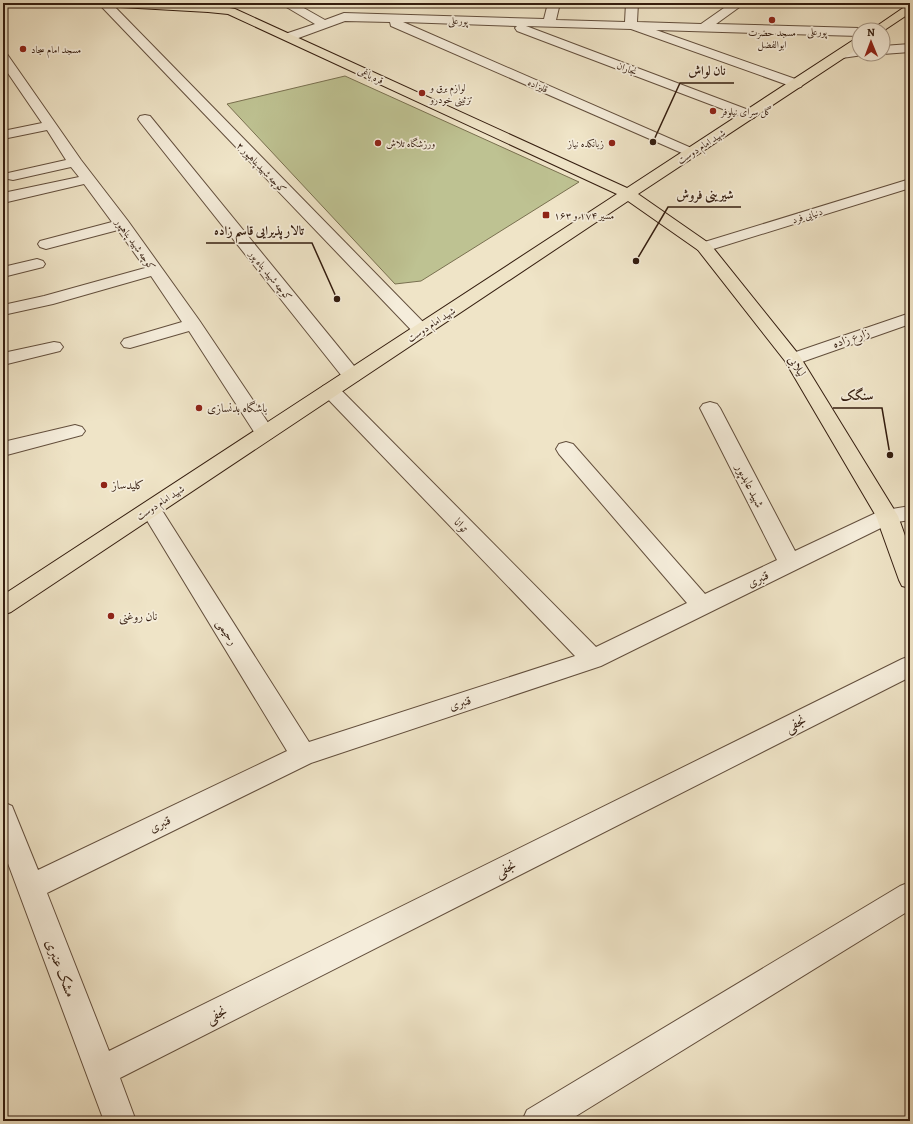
<svg xmlns="http://www.w3.org/2000/svg" width="913" height="1124" font-family="Alegreya,Amiri,serif">
  <style>
    .green { fill: #bec292; stroke: #797050 }
    .lines { fill: none; stroke-linecap: round; stroke-linejoin: round }
    .minor-casing { stroke: #634f3d; stroke-width: 2 }
    .major-casing { stroke: #341d0f; stroke-width: 2 }
    .minor { fill: #f5eddb; fill-rule: evenodd }
    .major { fill: #efe4c7; fill-rule: evenodd }
    .poi-dot { fill: #8f2418; stroke: #f5eddb; stroke-width: 1.5 }
    .labels { text-anchor: middle; stroke-width: 3.5; stroke-linejoin: round; paint-order: stroke }
    .far-street-label { font-size: 10px; fill: #341d0f; stroke: #f5eddb }
    .far-poi-label { font-size: 10px; fill: #341d0f; stroke: #f5eddb; text-anchor: start }
    .street-label { font-size: 12px; fill: #341d0f; stroke: #f5eddb }
    .poi-label { font-size: 12px; fill: #341d0f; stroke: #f5eddb; text-anchor: start }
    .near-street-label { font-size: 14px; fill: #341d0f; stroke: #f5eddb }
    .leader { fill: none; stroke: #341d0f; stroke-width: 1.5 }
    .callout-dot { fill: #341d0f; stroke: #f5eddb; stroke-width: 1.5 }
    .callout-label { font-size: 13px; text-anchor: middle; font-weight: bold; fill: #341d0f; stroke: #f5eddb; stroke-width: 3.5; stroke-linejoin: round; paint-order: stroke }
  </style>
  <rect width="100%" height="100%" fill="#efe4c7"/>
  <filter id="stains"><feTurbulence type="fractalNoise" baseFrequency=".005" numOctaves="4"/><feColorMatrix values="0 0 0 0 .2 0 0 0 0 .09 0 0 0 0 .02 0 0 0 .5 -.17"/></filter>
  <radialGradient id="worn" r=".72"><stop offset=".6" stop-color="#630" stop-opacity="0"/><stop offset="1" stop-color="#630" stop-opacity=".3"/></radialGradient>
  <path class="green" d="M345,76l234,106 -158,99 -26,3 -168,-180z"/>
  <g class="lines">
    <g class="minor-casing">
      <path id="minor" d="M98,3h13l316,323 3,4 -3,4 -6,1 -6,-1z
        M281,3h14l30,17 19,-7 200,6 4,-16h12l-4,17 69,2 1,-19h12l-1,19 64,2 30,-21h14l-29,21 143,4 5,2h-5v6l-203,-6 145,51 2,3 -2,3 -5,1 -165,-59 -105,-3 228,86 2,3 -2,3 -5,1 -232,-88 -2,-3 2,-2 -114,-4 293,128 2,3 -2,3 -5,1 -300,-131 -1,-4 -45,-1 -52,19h-8l-2,-3 2,-3 30,-10 -32,-19z
        M910,44v8l-27,2v-8z
        M859,48v6l4,1 -21,3 -4,-1 -2,-3 2,-3z
        M3,53l4,1 74,106 47,61 71,99 76,113 -3,5 -7,1 -7,-1 -69,-107 -59,17 -6,-1 -3,-4 3,-4 58,-17 -31,-46 -98,28 -50,11v-10l41,-9 101,-28 -27,-38 -72,19 -6,-2 -2,-3 2,-3 72,-19 -28,-38 -81,19v-10l76,-16 -8,-10 -58,13 -5,-1 -2,-3 2,-3 58,-13 -19,-30 -44,9v-8l39,-8 -39,-57z
        M145,115l5,1 209,256 2,4 -2,4 -7,2 -7,-2 -205,-258 -2,-3 2,-3z
        M910,179v9l-200,62 -6,2 -6,-2 -2,-3 2,-3z
        M37,259l6,2 2,3 -2,3 -40,10v-10z
        M910,313v11l-111,39 -6,2 -6,-2 -3,-4 3,-4z
        M54,342l6,1 3,4 -3,4 -57,14v-12z
        M330,384l7,2 259,261 91,-44 -128,-149 -3,-5 3,-5 7,-2 7,2 132,150 72,-34 -77,-152 3,-4 7,-2 7,2 3,4 75,143 85,-40 30,-5v14l-19,3 -290,143 -290,97 -264,130 62,158 793,-392 8,-3v21l-790,401 16,43h-32l-101,-271v-48l9,4 26,64 249,-119 -147,-242 4,-5 7,-2 7,2 151,238 266,-86 -252,-262 -2,-4 2,-4z
        M75,425l7,2 3,4 -3,4 -79,21v-14z
        M910,882v28l-342,211h-46l5,-11 373,-224z"/>
    </g>
    <g class="major-casing">
      <path id="major" d="M97,3c43,0 97,-3 138,6l392,179 228,-149 4,-1v10l-221,146 72,50 89,111 99,161 12,34v38l-8,-2 -3,-6 -23,-64 -91,-155 -87,-111 -70,-49 -617,411 -8,3v-20l614,-401 -389,-180 -20,-2 -105,-6 -4,-1z
        M910,4v9l-27,18v-1h-12l35,-24z"/>
    </g>
    <use href="#minor" class="minor"/>
    <use href="#major" class="major"/>
  </g>
  <g class="poi-dot">
    <circle cx="772" cy="20" r="4"/>
    <circle cx="23" cy="49" r="4"/>
    <circle cx="422" cy="93" r="4"/>
    <circle cx="713" cy="111" r="4"/>
    <circle cx="378" cy="143" r="4"/>
    <circle cx="612" cy="143" r="4"/>
    <rect x="542" y="211" width="8" height="8" rx="2"/>
    <circle cx="199" cy="408" r="4"/>
    <circle cx="104" cy="485" r="4"/>
    <circle cx="111" cy="616" r="4"/>
  </g>
  <g class="labels">
    <g class="far-street-label">
      <text transform="translate(458 20) rotate(2)" y="4">پورعلی</text>
      <text transform="translate(817 31) rotate(2)" y="4">پورعلی</text>
      <text transform="translate(627 68) rotate(21)" y="4">نجاران</text>
      <text transform="translate(371 75) rotate(25)" y="4">قره باغی</text>
      <text transform="translate(538 85) rotate(24)" y="4">قلیزاده</text>
      <text transform="translate(701 146) rotate(-33)" y="4">شهید امام دوست</text>
      <text transform="translate(262 167) rotate(46)" y="4">۲ کوچه شهیدپناهپور</text>
      <text transform="translate(807 215) rotate(-17)" y="4">دنیایی فرد</text>
      <text transform="translate(136 244) rotate(54)" y="4">کوچه شهید پناهپور</text>
      <text transform="translate(271 275) rotate(51)" y="4">کوچه شهید پناه پور</text>
      <text transform="translate(431 324) rotate(-33)" y="4">شهید امام دوست</text>
      <text transform="translate(160 502) rotate(-33)" y="4">شهید امام دوست</text>
    </g>
    <g class="far-poi-label">
      <text x="772" y="36" text-anchor="middle">مسجد حضرت<tspan x="772" dy="12">ابوالفضل</tspan></text>
      <text x="31" y="53">مسجد امام سجاد</text>
      <text x="430" y="91">لوازم برق و<tspan x="430" dy="12">تزئینی خودرو</tspan></text>
      <text x="721" y="115">گل سرای نیلوفر</text>
      <text x="386" y="147">ورزشگاه تلاش</text>
      <text x="604" y="147" text-anchor="end">زبانکده نیاز</text>
      <text x="554" y="219">مسیر ۱۷۴ و ۱۶۳</text>
    </g>
    <g class="street-label">
      <text transform="translate(851 338) rotate(-19)" y="4">زارع زاده</text>
      <text transform="translate(797 366) rotate(57)" y="4">لیلابی</text>
      <text transform="translate(750 486) rotate(63)" y="4">شهید عابدپور</text>
      <text transform="translate(461 525) rotate(46)" y="4">توانا</text>
      <text transform="translate(758 579) rotate(-26)" y="4">قنبری</text>
      <text transform="translate(227 632) rotate(58)" y="4">رحیمی</text>
      <text transform="translate(460 703) rotate(-18)" y="4">قنبری</text>
      <text transform="translate(160 824) rotate(-26)" y="4">قنبری</text>
    </g>
    <g class="poi-label">
      <text x="207" y="412">باشگاه بدنسازی</text>
      <text x="112" y="489">کلیدساز</text>
      <text x="119" y="620">نان روغنی</text>
    </g>
    <g class="near-street-label">
      <text transform="translate(795 723) rotate(-27)" y="5">نجفی</text>
      <text transform="translate(505 868) rotate(-27)" y="5">نجفی</text>
      <text transform="translate(61 968) rotate(69)" y="5">مشک عنبری</text>
      <text transform="translate(216 1014) rotate(-27)" y="5">نجفی</text>
    </g>
  </g>
  <path class="leader" d="M653 142L680 83H734M636 261L668 207H741M337 299L312 243H206M890 455L882 408H833"/>
  <g class="callout-dot">
    <circle cx="653" cy="142" r="4"/>
    <circle cx="636" cy="261" r="4"/>
    <circle cx="337" cy="299" r="4"/>
    <circle cx="890" cy="455" r="4"/>
  </g>
  <g class="callout-label">
    <text x="707" y="75">نان لواش</text>
    <text x="705" y="199">شیرینی فروش</text>
    <text x="259" y="235">تالار پذیرایی قاسم زاده</text>
    <text x="857" y="400">سنگک</text>
  </g>
  <rect width="913" height="1124" fill="none" stroke="#efe4c7" stroke-width="16"/>
  <rect x="4" y="4" width="905" height="1116" fill="none" stroke="#341d0f" stroke-width="2"/>
  <rect x="8" y="8" width="897" height="1108" fill="none" stroke="#341d0f"/>
  <g transform="translate(871 42) rotate(359)"><circle r="19" fill="#f5eddb" stroke="#a89a89"/>
  <path d="M0-3L7 15L0 10L-7 15Z" fill="#8f2418"/>
  <text y="-6" font-size="11" font-weight="bold" text-anchor="middle" fill="#341d0f">N</text>
  </g>
  <rect width="100%" height="100%" filter="url(#stains)"/>
  <rect width="100%" height="100%" fill="url(#worn)"/>
</svg>
